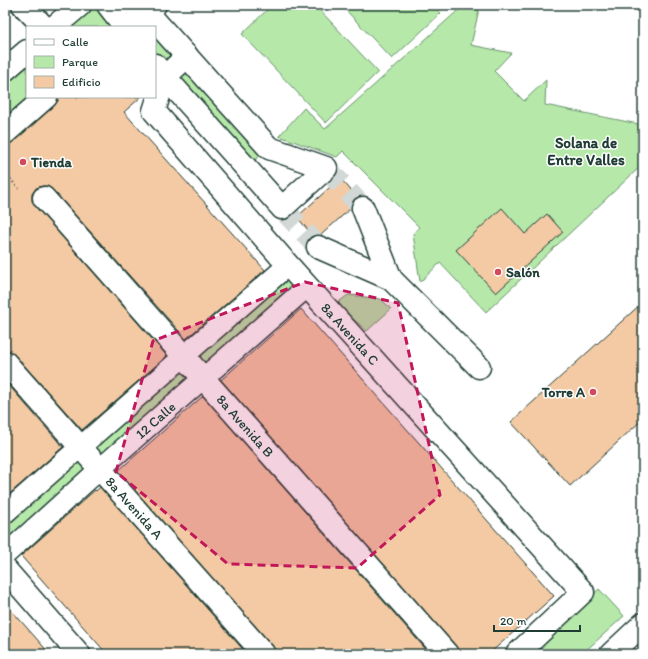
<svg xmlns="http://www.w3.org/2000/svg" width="648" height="659" font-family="Itim,sans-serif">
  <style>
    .green { fill: #b5e8a9; stroke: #6a926e }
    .building { fill: #f4caa4; stroke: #1f3d34 }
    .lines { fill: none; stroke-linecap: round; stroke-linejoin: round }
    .minor-tunnel { stroke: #d2d8d6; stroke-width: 22; stroke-dasharray: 22 11; stroke-linecap: butt }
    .pedestrian-casing { stroke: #1f3d34; stroke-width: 23 }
    .minor-casing { stroke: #1f3d34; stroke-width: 25 }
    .path { stroke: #1f3d34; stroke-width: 2.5; stroke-dasharray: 1 3; stroke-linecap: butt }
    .pedestrian { stroke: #fff; stroke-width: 20 }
    .minor { stroke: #fff; stroke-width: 22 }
    .marked { fill: #c2185b; fill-opacity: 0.2; stroke: #c2185b; stroke-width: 3; stroke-dasharray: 8 5; stroke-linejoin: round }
    .poi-dot { fill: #d1495b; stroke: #fff; stroke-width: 1.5 }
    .labels { text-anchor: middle; stroke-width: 3; stroke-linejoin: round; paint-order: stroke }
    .poi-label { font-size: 14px; font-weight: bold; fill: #1f3d34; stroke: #fff; text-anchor: start }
    .street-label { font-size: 14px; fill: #1f3d34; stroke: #fff }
    .neighbourhood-label { font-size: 15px; font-weight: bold; fill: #1f3d34; stroke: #fff }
  </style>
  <rect width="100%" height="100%" fill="#fff"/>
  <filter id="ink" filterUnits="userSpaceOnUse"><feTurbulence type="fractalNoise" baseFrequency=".025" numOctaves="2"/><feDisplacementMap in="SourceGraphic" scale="8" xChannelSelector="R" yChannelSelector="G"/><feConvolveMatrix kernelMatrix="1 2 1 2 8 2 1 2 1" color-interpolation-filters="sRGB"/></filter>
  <g filter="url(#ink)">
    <path class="green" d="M80,5h75l114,143 -23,20 -91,-103v-38h-101z
      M272,5h43l63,67 -52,51 -84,-89z
      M341,5h92l8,8 -49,46z
      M464,5h16l-9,40 40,8 -17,18 30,30 22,-21 -1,25 98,20v39l-157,148 -46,-49 -20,19 -7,-48 6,-7 -76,-76 -6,6 -58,-21 25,-28 21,21z
      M27,51v46h19l-41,36v-63z
      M288,265l19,22 -302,268v-42z
      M348,295l33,4 10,10 -24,22 -31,-27z
      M599,589l25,27 -42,38h-53z"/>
    <path class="building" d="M58,97h83l-17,15 141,158 -79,69 -133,-149 -5,-4h-6l-6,2 -4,6v7l3,5 132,150 -85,74 -68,-76 -5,-4h-4v-205l8,-3 41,-36 4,-5z
      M340,178l17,19 -4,4 -2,7 -30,27 -8,1 -16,-19z
      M502,208l23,26 22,-20 16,18 -67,61 -40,-43z
      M643,302v117l-73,67 -59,-64z
      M301,309l253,287 -65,58h-30l-3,-8 -235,-266z
      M5,381l58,66 -58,51z
      M203,396l227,258h-154l-3,-8 -155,-175z
      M100,487l147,167h-140l-86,-98 74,-66 1,1z
      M5,603l45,51h-45z"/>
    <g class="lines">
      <path class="minor-tunnel" d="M326,168l37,40
        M282,208l36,39"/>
      <g class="pedestrian-casing">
        <g id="pedestrian">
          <path d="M5,513l283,-248"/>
          <path id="s1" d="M5,555l95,-86 207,-182"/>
        </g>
      </g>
      <g class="minor-casing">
        <g id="minor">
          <path d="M23,5l21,22"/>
          <path d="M108,5l17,22"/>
          <path d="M135,5l13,8 121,135 57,20 -44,40 -117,-131 -10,-12"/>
          <path d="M54,27l26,-22"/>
          <path d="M129,27l19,-14 7,-8"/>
          <path id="s2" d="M187,56l-22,21 -11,34 134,154 295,327 -66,62"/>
          <path d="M5,70l22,-19"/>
          <path d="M5,133l41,-36"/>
          <path id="s3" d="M44,198l403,456"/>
          <path d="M363,208l28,71"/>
          <path d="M318,247l73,32 88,88"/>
          <path id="s4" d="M5,362l259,292"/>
          <path d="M5,569l74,85"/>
          <path d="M611,654l32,-30"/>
        </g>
      </g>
      <path class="path" d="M5,173l15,17"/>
      <use href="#pedestrian" class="pedestrian"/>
      <use href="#minor" class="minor"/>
    </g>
  </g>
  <path class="marked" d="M305,282l93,21 42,192 -83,73 -129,-4 -112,-92 37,-131z"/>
  <g class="poi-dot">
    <circle cx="23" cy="162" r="4"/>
    <circle cx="498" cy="272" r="4"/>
    <circle cx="593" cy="392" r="4"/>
  </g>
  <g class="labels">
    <g class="poi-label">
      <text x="31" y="167">Tienda</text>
      <text x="506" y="277">Salón</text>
      <text x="585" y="397" text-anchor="end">Torre A</text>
    </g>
    <g class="street-label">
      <text dy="5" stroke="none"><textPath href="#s2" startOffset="363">8a Avenida C</textPath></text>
      <text dy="5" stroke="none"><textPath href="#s1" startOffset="202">12 Calle</textPath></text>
      <text dy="5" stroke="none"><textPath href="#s3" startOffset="304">8a Avenida B</textPath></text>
      <text dy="5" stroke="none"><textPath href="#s4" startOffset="195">8a Avenida A</textPath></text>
    </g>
    <g class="neighbourhood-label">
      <text x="586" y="148">Solana de<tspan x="586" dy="17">Entre Valles</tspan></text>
    </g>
  </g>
  <rect width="648" height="659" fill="none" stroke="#fff" stroke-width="20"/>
  <rect x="10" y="10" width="628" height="639" fill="none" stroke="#1f3d34" stroke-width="1.5" filter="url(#ink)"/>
  <rect x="26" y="26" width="130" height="72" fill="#ffffff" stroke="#a5b1ae"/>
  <rect x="34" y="39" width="20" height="6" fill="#ffffff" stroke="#a5b1ae"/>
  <text x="62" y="46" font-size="12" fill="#1f3d34">Calle</text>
  <rect x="34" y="56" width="20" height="12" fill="#b5e8a9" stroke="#a5b1ae"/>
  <text x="62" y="66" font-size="12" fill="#1f3d34">Parque</text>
  <rect x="34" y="76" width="20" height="12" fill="#f4caa4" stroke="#a5b1ae"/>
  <text x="62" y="86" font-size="12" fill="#1f3d34">Edificio</text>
  <path d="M494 625v6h86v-6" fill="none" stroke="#1f3d34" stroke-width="2"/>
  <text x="500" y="625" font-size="12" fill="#1f3d34" stroke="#ffffff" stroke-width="3" paint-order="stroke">20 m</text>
</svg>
